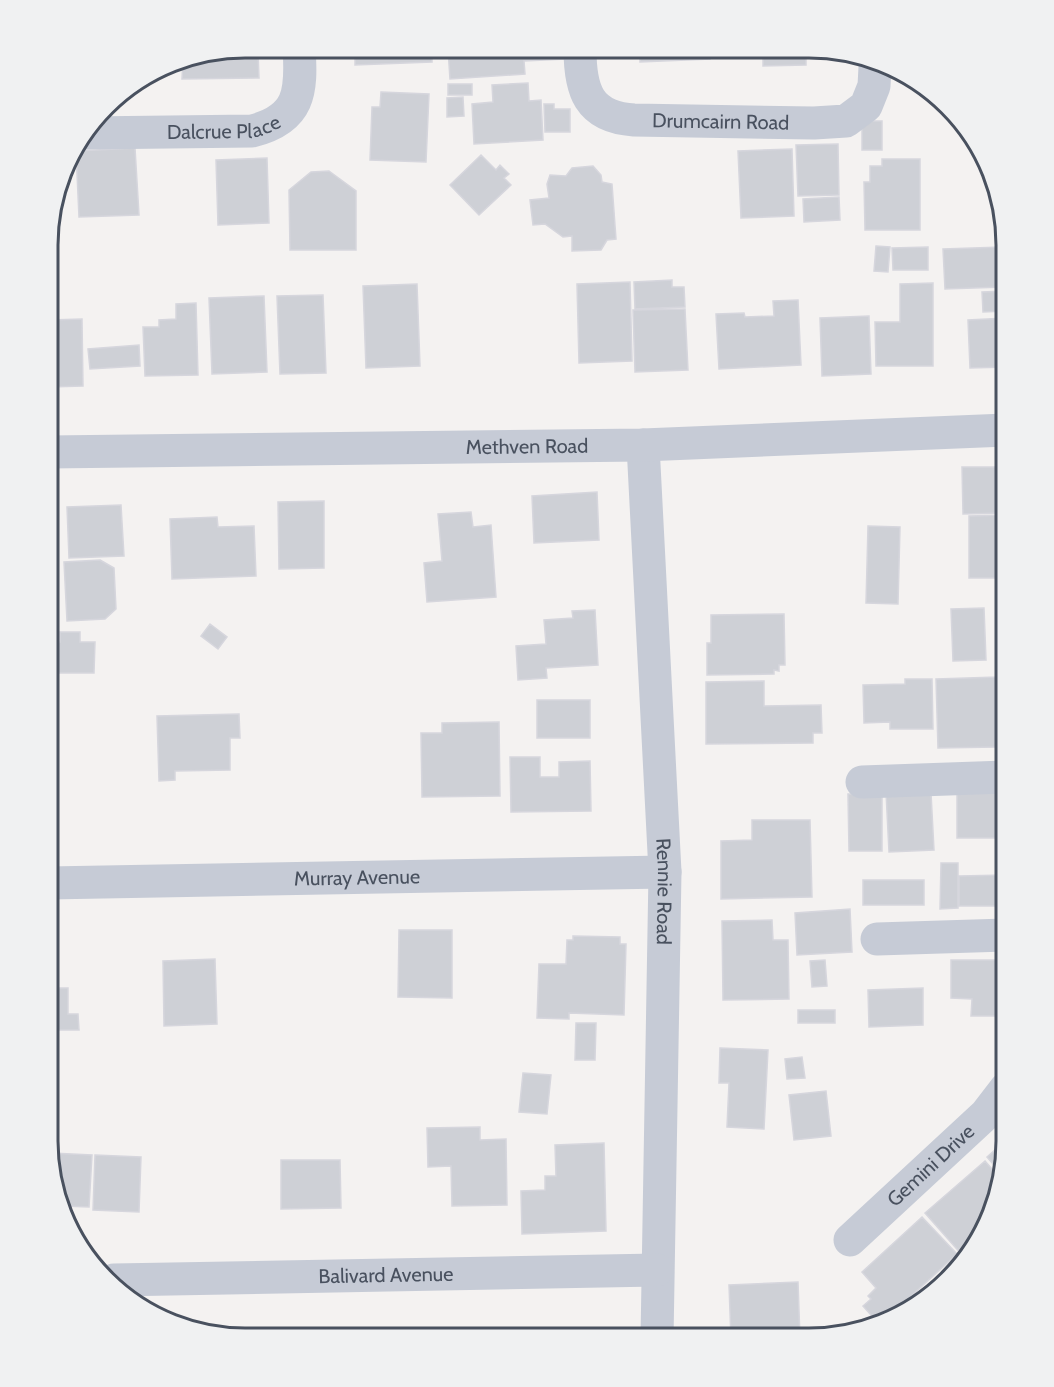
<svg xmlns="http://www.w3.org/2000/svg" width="1054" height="1387" font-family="Cabin,sans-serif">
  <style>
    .building { fill: #ced0d6; stroke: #d6d6dd; stroke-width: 1.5 }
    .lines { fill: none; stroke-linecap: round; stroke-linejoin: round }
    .minor { stroke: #c6cbd6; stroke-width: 33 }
    .labels { text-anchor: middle; stroke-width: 6; stroke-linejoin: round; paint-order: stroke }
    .street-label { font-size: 20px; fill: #49515f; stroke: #fff }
    .rim { fill: none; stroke: #49515f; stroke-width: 3 }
  </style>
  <rect width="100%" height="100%" fill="#f4f2f1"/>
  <path class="building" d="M246,48h4v4h8l1,26 -77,1 1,-20z
    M355,48l77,1v13l-77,3z
    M448,49h117v10l-41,2 1,13 -75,5z
    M640,49h69l1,10 -70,3z
    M758,50h65h-17v15l-43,1v-16z
    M528,83l1,18 12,-1 2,40 -69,4 -2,-40 21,-2 -1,-17z
    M448,84h24v11h-24z
    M381,92l48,2 -3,68 -56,-2 2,-53h8z
    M463,97l1,19 -17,1v-19z
    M544,104h10v5h16v23h-25z
    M862,121h20v29h-20z
    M838,144l1,51 -41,1 -2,-51z
    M135,148l4,67 -60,2 -3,-66z
    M792,149l2,67 -53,2 -3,-67z
    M481,155l15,15 4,-5 9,9 -5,4 7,7 -32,30 -29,-30z
    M267,158l2,65 -51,2 -2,-65z
    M882,159h38v71h-55l-1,-48h6v-16h12z
    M593,166l8,9 1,7 10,2 4,55 -9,1 -6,10 -29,1v-15l-9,1 -18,-13 -12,1 -3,-25 19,-2 -2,-14 3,-9 16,1 6,-8z
    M329,171l27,20v59h-66l-1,-60 22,-18z
    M839,197l1,23 -36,2 -1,-23z
    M876,246l14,1 -2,25 -14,-1z
    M928,247v23h-35l-1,-22z
    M1002,247l1,40 -58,2 -2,-40z
    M672,280v7h12l1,20 -50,2 -1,-27z
    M630,282l2,79 -53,2 -2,-79z
    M933,283v83h-57l-1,-44h25v-38z
    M417,284l3,82 -54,2 -3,-82z
    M1006,291v20l-23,1 -1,-20z
    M323,295l3,78 -46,1 -3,-78z
    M264,296l3,76 -55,2 -3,-76z
    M798,300l3,65 -82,4 -3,-55 28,-1 1,4 29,-1 -1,-15z
    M196,303l2,72 -53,1 -2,-49h16v-7l17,-1v-15z
    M685,309l3,61 -53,2 -2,-62z
    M869,316l2,58 -49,2 -2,-58z
    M1006,318v49l-36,1 -2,-48z
    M82,319l1,67 -34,1 1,-67z
    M139,345l1,21 -50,3 -2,-20z
    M962,467h44v46l-43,1z
    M597,492l2,48 -65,3 -2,-47z
    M324,501v67l-45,1 -1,-67z
    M121,505l3,51 -55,2 -2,-51z
    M471,512l2,15 18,-2 5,72 -69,5 -3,-39 18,-2 -4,-47z
    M1006,515v63h-37v-62z
    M217,517l1,10 36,-1 2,50 -84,3 -2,-60z
    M868,526l32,1 -2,77 -32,-1z
    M100,560l14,8 2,41 -11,10 -38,2 -3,-59z
    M984,608l2,52 -33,1 -2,-52z
    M595,610l3,55 -52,3 1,10 -29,2 -2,-34 30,-2 -2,-24 29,-2 -1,-7z
    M784,614l1,51h-6v6l-5,-1v4l-67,1v-32h4v-28z
    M210,624l17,13 -9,12 -17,-13z
    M60,632h20v10h15l-1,31h-45v-31h11z
    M998,671h8v58h-9v18l-59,1 -2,-69 62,-2z
    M905,679h27l1,50h-43v-7l-26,1 -1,-38 42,-1z
    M764,681v25l57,-1 1,28h-9v10l-107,1v-62z
    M537,700h53v38h-53z
    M239,714l1,24h-10v32l-55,1v9l-16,1 -2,-65z
    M499,722l1,74 -78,1 -1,-64h21v-10z
    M510,757h30v20h19v-15l31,-1 1,50 -80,1z
    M957,784l49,7v47h-49z
    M886,792l45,1 3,57 -45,2z
    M848,794h34v57h-33z
    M752,820h58l2,77 -91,2v-58l31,-1z
    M941,863h17v45l-18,1z
    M1006,875v31h-47v-30z
    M863,880h61v25h-61z
    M850,909l2,43 -55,3 -2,-42z
    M772,920l1,20h15l1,59 -66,1 -1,-79z
    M399,930h53v68l-54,-1z
    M573,936l47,1v7h6l-2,71 -55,-2v6l-32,-1 2,-54h27l1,-24h6z
    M215,959l2,65 -53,2 -1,-65z
    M825,960l2,26 -15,1 -2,-26z
    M951,960h55v39l-6,-1v18h-29l1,-17 -21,-1z
    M48,988h20v26h10l1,16h-31z
    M923,988v37l-54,2 -1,-37z
    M798,1010h37v13h-37z
    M576,1023h20l-1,37h-20z
    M720,1048l48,2 -4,79 -37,-2 2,-44h-10z
    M802,1057l3,21 -18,1 -2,-20z
    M523,1073l28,2 -4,39 -28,-2z
    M826,1091l5,45 -37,4 -5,-45z
    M480,1127v13l26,-1 1,66 -55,1 -1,-40 -23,1 -1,-39z
    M1006,1140v14l-6,18 -13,-15z
    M604,1143l2,88 -84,3 -1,-43 24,-1v-14h11l-1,-31z
    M51,1153l41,2 -3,52 -26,-1z
    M95,1155l46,2 -2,55 -46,-2z
    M281,1160h59l1,48 -60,1z
    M985,1161l13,15 -24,71 -11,9 -38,-43z
    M922,1217l35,37 -73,67 -6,2 -15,-17 8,-7 -3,-3 8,-8 -14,-16z
    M798,1282l2,57h-69l-2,-54z
    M574,1328v2h14v8h-53v-7z"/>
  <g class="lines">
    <g class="minor">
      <path id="s1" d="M580,49c0,41 8,68 54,71l180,3 32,-2 20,-15 8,-20 1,-19"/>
      <path id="s2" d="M86,133l166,-2c48,-12 50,-39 47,-83"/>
      <path id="s3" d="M643,445l22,427 -8,467"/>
      <path id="s4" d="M49,452l594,-7 363,-15"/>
      <path d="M862,782l144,-5"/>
      <path id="s5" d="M48,883l617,-11"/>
      <path d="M877,939l129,-4"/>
      <path id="s6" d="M850,1240l136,-126 20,-26"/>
      <path id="s7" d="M114,1280l543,-10"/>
    </g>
  </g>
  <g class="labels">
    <g class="street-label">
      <text dy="7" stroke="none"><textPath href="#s1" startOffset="189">Drumcairn Road</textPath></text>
      <text dy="7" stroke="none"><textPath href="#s2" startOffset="138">Dalcrue Place</textPath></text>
      <text dy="7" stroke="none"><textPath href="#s4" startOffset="478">Methven Road</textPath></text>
      <text dy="7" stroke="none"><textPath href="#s5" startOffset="309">Murray Avenue</textPath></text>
      <text dy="7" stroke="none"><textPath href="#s3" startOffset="447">Rennie Road</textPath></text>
      <text dy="7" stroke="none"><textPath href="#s6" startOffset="110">Gemini Drive</textPath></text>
      <text dy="7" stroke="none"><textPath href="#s7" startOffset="272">Balivard Avenue</textPath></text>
    </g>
  </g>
  <path d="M0 0H1054V1387H0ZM245 58H809A187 187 0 0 1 996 245V1141A187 187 0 0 1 809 1328H245A187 187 0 0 1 58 1141V245A187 187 0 0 1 245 58Z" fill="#f0f1f2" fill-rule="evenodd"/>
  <path class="rim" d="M245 58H809A187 187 0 0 1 996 245V1141A187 187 0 0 1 809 1328H245A187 187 0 0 1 58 1141V245A187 187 0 0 1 245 58Z"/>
</svg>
